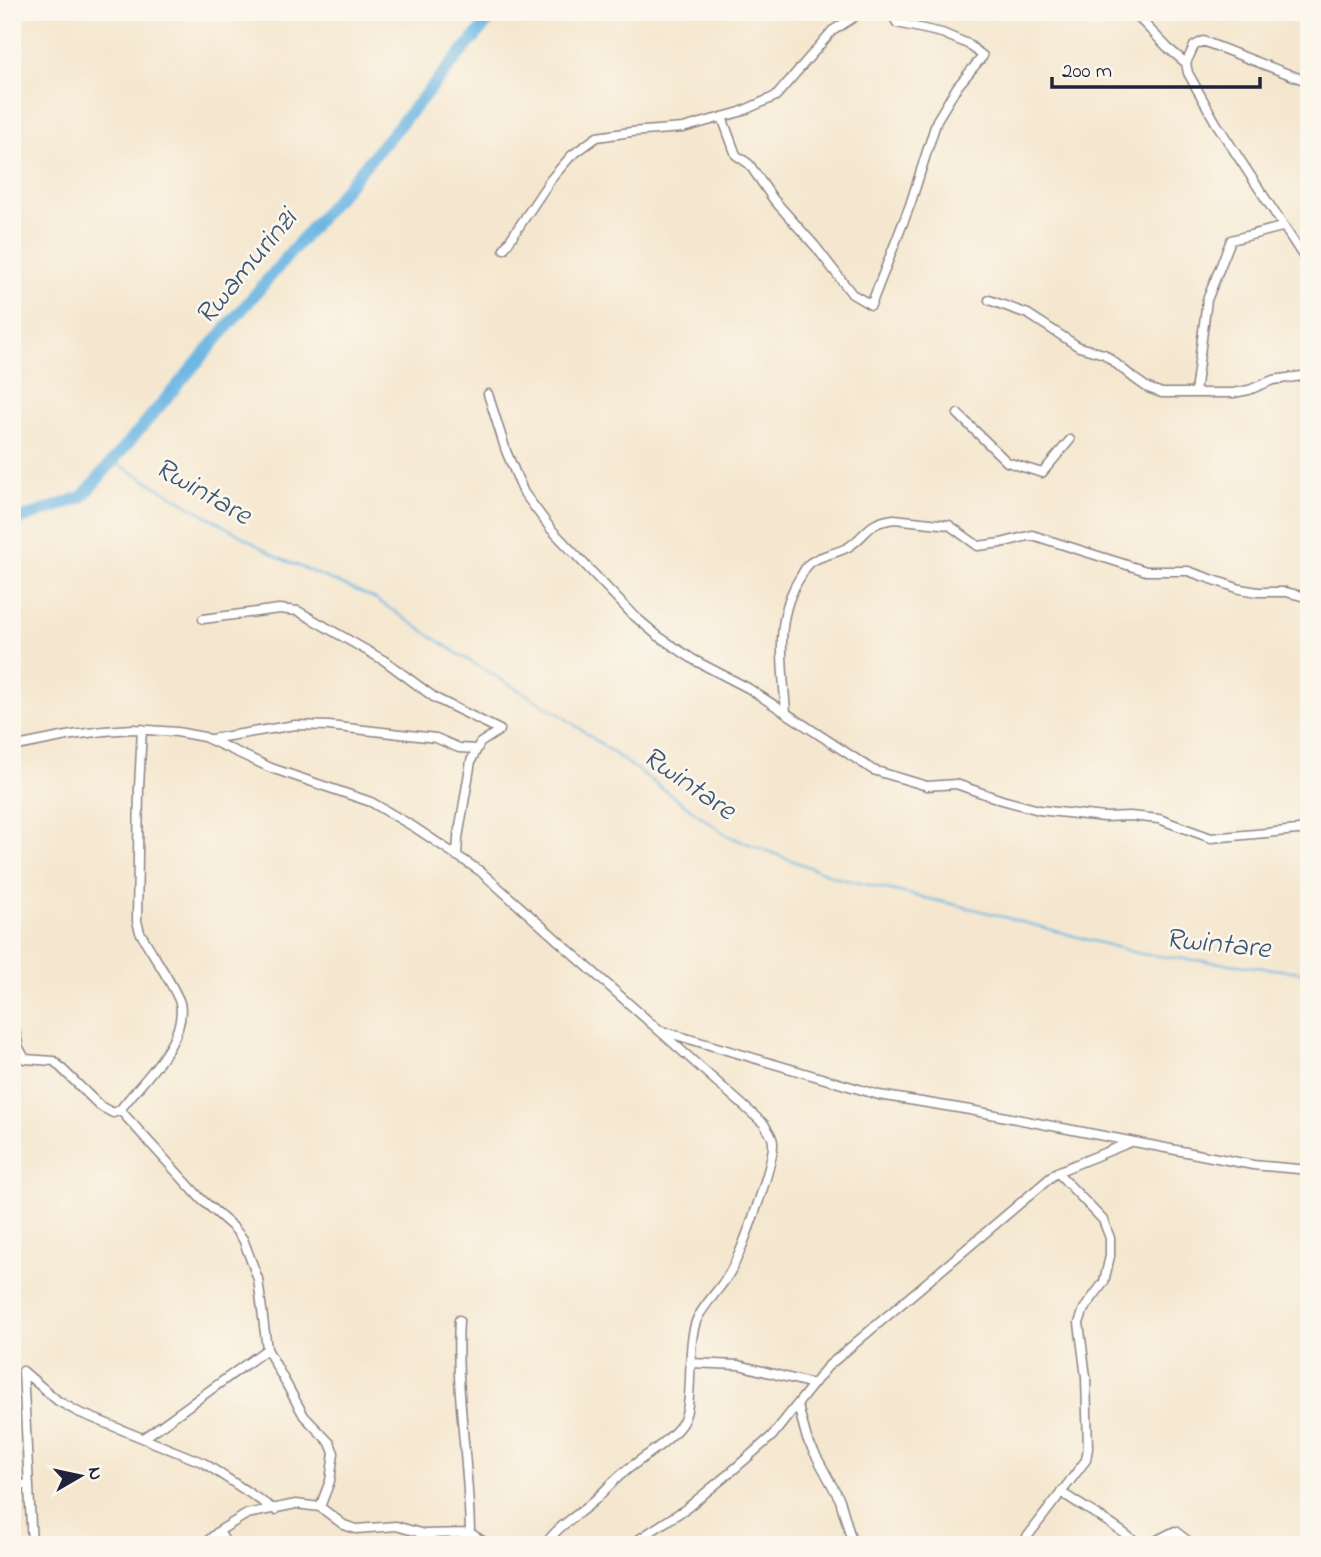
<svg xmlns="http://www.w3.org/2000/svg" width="1321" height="1557" font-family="'Indie Flower',sans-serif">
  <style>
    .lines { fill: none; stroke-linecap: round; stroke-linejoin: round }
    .stream { stroke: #6ab5e3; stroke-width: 2 }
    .river { stroke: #6ab5e3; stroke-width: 12 }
    .minor-casing { stroke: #8c8485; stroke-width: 11 }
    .minor { stroke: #fff; stroke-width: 8 }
    .labels { text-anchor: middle; stroke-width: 5; stroke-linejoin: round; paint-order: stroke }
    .water-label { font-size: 30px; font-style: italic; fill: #3b5576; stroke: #fbf7ec }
  </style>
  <rect width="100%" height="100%" fill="#fbf7ec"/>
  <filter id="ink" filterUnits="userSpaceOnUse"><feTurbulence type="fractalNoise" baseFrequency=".0143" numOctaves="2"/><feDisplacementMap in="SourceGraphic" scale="14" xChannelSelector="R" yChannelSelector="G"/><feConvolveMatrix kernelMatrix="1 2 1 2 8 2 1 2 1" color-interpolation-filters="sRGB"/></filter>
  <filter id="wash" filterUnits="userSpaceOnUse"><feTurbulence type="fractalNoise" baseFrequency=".00686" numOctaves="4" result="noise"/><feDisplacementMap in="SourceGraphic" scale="28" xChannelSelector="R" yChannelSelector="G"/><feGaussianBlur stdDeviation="1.57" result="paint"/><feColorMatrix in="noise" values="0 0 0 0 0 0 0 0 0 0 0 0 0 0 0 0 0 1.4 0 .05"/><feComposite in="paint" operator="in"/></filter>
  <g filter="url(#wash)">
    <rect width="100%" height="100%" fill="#f5e7cf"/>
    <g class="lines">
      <path class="stream" d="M113,461l166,97 95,40 89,59 98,58 167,121 110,42 140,32 163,44 168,19"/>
      <path class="river" d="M12,522l70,-25 414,-485"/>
    </g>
  </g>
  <g filter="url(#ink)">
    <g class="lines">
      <g class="minor-casing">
        <path id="minor" d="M1133,12l36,37 17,14
          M1309,82l-106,-41 -9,5 -8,17 2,10 28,50 93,142
          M722,117l14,38 13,9 25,36 42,47 36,47 19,11 39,-100 27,-85 20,-33 26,-31 -15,-12 -26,-11 -45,-10 -6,-11
          M504,249l47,-70 20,-23 26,-19 34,-5 52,-4 57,-16 36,-16 56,-65 30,-19
          M989,300l39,14 51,33 25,7 31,25 13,9 14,5h71l16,-3 24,-10 36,-5
          M1195,393l12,-93 24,-60 51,-13
          M488,394l18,57 18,42 27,36 81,85 26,22 36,24 54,28 125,82 54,16 29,-2 46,16 37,10 65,7 26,-1 29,3 52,19 98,-9
          M958,414l49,48 35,11 28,-33
          M203,619l76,-10 19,2 87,50 50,37 65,32 -20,13 -9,18 -13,77 -1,18
          M786,713c-3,-48 -13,-95 15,-137 2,-4 5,-10 9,-13 11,-9 28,-9 40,-17 19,-13 16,-23 44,-27l55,6 29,21 23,-3 31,-8 114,36h42l52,18 18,3h28l23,6
          M211,739l84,-14 34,1 107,12 23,10 18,1
          M12,747l60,-12 32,-4 29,-2 44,3 27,5 67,31 100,34 43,25 66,44 284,253c4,7 9,12 9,19 1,22 -32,111 -44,131 -9,15 -22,27 -31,43 -14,28 -1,90 -18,109 -15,19 -39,32 -57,47 -12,10 -23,23 -35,33 -15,12 -32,22 -43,39
          M12,1018l7,30 6,11 29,2 46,45 13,7 7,-3c20,-27 68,-69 60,-107 -4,-14 -32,-56 -40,-71l-3,-11 2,-133 3,-59
          M662,1031l217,64 91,15 283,55 56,5
          M120,1110l81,89 32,28 10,12 15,40 9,70 37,67 26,27 4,10 -4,28 -10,26
          M459,1320c-4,72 10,142 11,213
          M690,1363l49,2 74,19
          M23,1371l35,30 20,11 126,51 71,47
          M23,1371l9,174
          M798,1406l9,33 33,61 13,45
          M144,1438l123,-89
          M12,1487l15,-3
          M1061,1492c26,18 54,32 78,53
          M219,1531l8,14
          M203,1545l16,-14 28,-17 49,-10 24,3 24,18 12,4 40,-3 28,8 46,-1 19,12
          M416,1545l8,-11
          M630,1545l57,-37 45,-37 40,-35 55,-69 230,-195 74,-30
          M1021,1545l65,-85 2,-12 -2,-71 -7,-54 5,-14 20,-27 6,-26v-18l-7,-18 -46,-48
          M1147,1545l28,-14 18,14"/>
      </g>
      <use href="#minor" class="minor"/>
    </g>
  </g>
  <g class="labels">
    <g class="water-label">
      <text transform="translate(245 266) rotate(-50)" y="10">Rwamurinzi</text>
      <text transform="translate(204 490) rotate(30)" y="10">Rwintare</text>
      <text transform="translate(690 782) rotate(35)" y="10">Rwintare</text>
      <text transform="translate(1218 942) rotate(6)" y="10">Rwintare</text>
    </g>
  </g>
  <rect width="1321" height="1557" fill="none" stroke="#fbf7ec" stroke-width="42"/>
  <g transform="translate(80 1476) rotate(81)" stroke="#fbf7ec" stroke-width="5" paint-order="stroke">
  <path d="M0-5L12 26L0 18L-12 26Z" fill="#22223b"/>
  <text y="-10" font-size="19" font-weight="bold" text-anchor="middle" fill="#22223b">N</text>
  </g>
  <path d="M1052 77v10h208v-10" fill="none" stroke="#22223b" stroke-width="3.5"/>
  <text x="1062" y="77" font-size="21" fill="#22223b" stroke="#fbf7ec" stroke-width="5" paint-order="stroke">200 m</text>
</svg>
